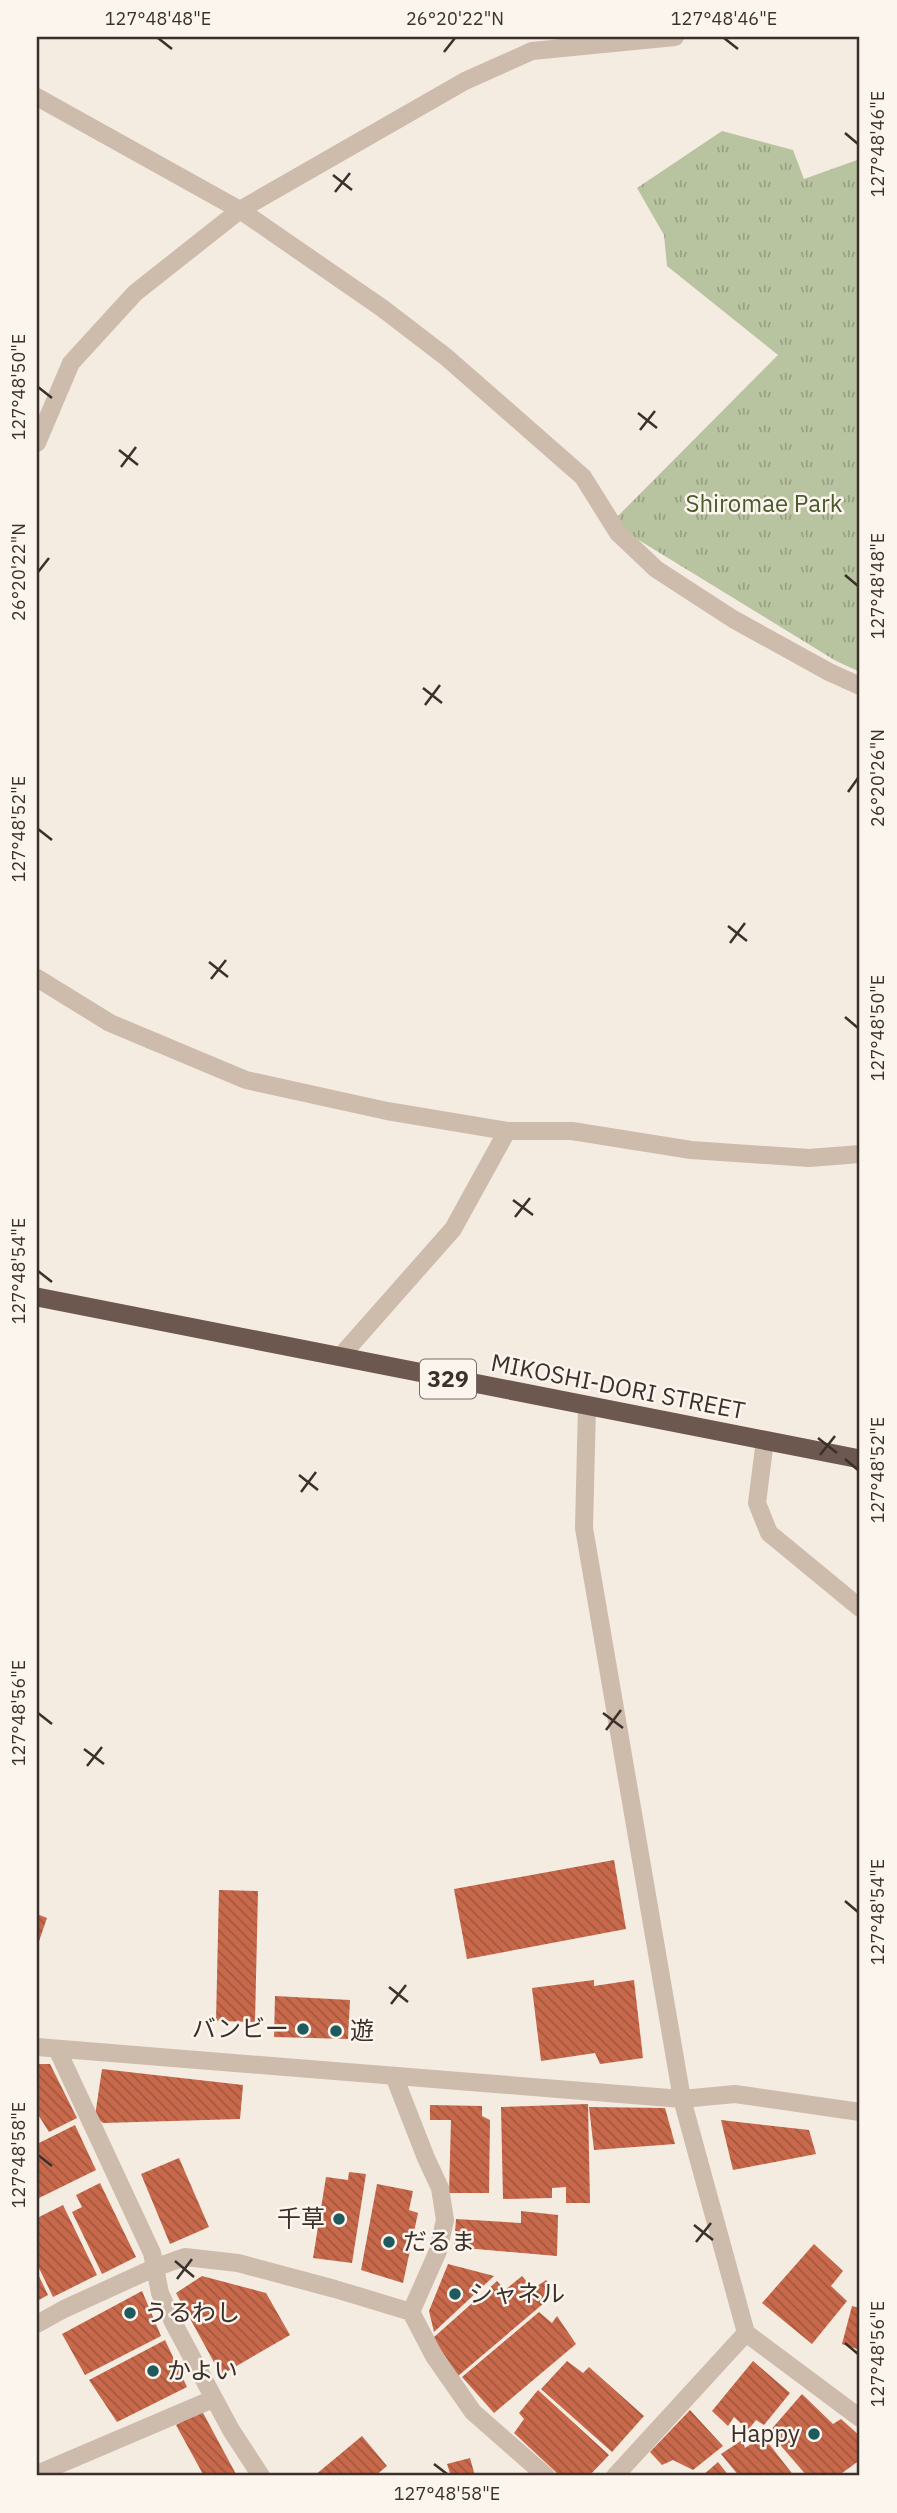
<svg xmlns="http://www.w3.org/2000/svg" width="897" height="2513" font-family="'IBM Plex Sans','Noto Sans JP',sans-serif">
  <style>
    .grass { fill: url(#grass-tufts) }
    .building { fill: url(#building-back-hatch) }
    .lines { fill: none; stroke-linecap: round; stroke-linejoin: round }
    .minor { stroke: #cdbbac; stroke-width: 18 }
    .trunk { stroke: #6c584f; stroke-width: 19 }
    .ticks { fill: none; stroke: #3b302b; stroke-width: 2.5 }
    .poi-dot { fill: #1f5a5e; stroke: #fbf5ee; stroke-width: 2.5 }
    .labels { text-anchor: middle; stroke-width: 5; stroke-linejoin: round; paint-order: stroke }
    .shield { fill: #fbf5ee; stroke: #756b66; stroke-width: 2 }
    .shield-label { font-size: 23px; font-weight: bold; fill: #3b302b }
    .park-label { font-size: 24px; fill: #4a5a2e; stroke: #fbf5ee }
    .street-label { font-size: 24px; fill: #3b302b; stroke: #fbf5ee }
    .poi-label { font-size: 24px; fill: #3b302b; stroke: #fbf5ee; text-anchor: start }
    .neatline { fill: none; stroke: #3b302b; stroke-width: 2.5 }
    .ticks-label { font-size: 18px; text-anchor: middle; fill: #3b302b }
  </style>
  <defs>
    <pattern id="grass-tufts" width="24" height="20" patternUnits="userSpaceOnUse" patternTransform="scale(1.75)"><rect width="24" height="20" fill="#b8c4a0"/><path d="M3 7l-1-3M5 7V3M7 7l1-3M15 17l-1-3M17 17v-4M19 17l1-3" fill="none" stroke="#97a083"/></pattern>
    <pattern id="building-back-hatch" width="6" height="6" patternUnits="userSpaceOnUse" patternTransform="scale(1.75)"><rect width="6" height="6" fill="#c8694b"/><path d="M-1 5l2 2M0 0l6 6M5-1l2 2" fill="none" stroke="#a4573f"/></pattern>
  </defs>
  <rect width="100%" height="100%" fill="#f4ebe1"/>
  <path class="grass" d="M722,131l71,19 11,29 56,-20v513l-24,-11 -225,-138 167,-168 -111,-89 -3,-31 -27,-47z"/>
  <path class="building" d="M614,1860l12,69 -159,30 -13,-70z
    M219,1890l39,1 -3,131 -39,-1z
    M37,1914l10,4 -10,29z
    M594,1980v6l40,-6 9,78 -43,6 -5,-11 -54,8 -9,-73z
    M275,1996l75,4 -2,39 -74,-2z
    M37,2064h13l27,54 -28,14 -12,-19z
    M102,2069l141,16 -3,34 -137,4 -8,-7z
    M588,2104l2,99h-24v-16l-14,1v10l-49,1 -2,-92z
    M430,2105l52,1v10l8,4 -1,73h-40l2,-73h-21z
    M589,2107l76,1 10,36 -81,6z
    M721,2120l88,10 7,24 -83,16z
    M75,2125l21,45 -59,29v-55z
    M179,2158l30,69 -39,17 -29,-70z
    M349,2172l17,2 -14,89 -39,-5 13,-81 22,3z
    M100,2183l36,74 -34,17 -30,-62 10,-5 -6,-12z
    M377,2184l36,7 -4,19 9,3 -15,70 -42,-13z
    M63,2205l34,70 -44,22 -16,-33v-46z
    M521,2211l37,4 -1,41 -103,-9 2,-28 65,4z
    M814,2244l29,27 -12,15 16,15 -35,43 -50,-41z
    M448,2264l46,12 -60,56 -5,-21z
    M37,2272l11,23 -11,6z
    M202,2276l64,17 24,42 -69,40 -45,-82z
    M522,2276l11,13 13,-9 11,12 -99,84 -25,-38 64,-57 8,9z
    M142,2291l19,45 -76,39 -23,-41z
    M852,2306l8,2v42l-18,-6z
    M539,2312l13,11 5,-7 19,28 -82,69 -32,-36z
    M165,2340l22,47 -70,35 -28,-42z
    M567,2361l16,12 6,-6 55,49 -32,36 -71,-63z
    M753,2361l37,32 -26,32 -8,-5 -8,10 -14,-13 -6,9 -16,-15z
    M538,2390l71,65 -20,21h-29l-46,-43 10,-14 -5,-6z
    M802,2394l31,30 8,-5 19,17v24l-22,16h-31l-38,-44z
    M690,2410l33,36 -30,24 -20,-10 -11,5 -12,-13z
    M202,2411l35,65h-33l-28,-51z
    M362,2436l25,30 -12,10h-61z
    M763,2436l31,40h-55l-18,-22 21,-14 3,8z
    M470,2458l5,18h-24l-4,-12z
    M718,2462l11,14h-27z"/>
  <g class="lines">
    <path class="minor" d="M37,97l203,113 142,98 64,49 137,120 35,56 38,36 77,50 96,53 31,14
      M37,443l34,-80 64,-70 105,-83 225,-129 67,-30 143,-14
      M37,978l73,45 136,57 141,31 120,20h65l119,19 118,8 51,-4
      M340,1357l113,-128 54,-98
      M587,1407l-3,121 98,571 64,234 114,85
      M765,1440l-8,63 12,30 91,75
      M37,2047l645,52 53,-5 125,18
      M57,2049l95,204 8,40 14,31 57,106 30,46
      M394,2076l32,82 14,30 5,32 -7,31 -27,61 23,44 39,56 73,64
      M37,2324l27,-15 90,-41 31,-11 53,6 97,26 76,23
      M37,2474l176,-75
      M615,2476l131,-143"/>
    <path class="trunk" d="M37,1297l823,162"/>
  </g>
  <path class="ticks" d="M158,38l14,11M724,38l14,11M444,52l11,-14M845,133l13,11M333,175l19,15M335,192l15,-19M38,387l14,11M638,413l19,15M640,430l15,-19M119,450l19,15M121,467l15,-20M38,572l11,-14M845,575l13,11M423,688l19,15M425,705l15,-20M848,792l10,-14M38,829l14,11M728,926l19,15M730,943l15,-20M209,962l19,15M211,979l15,-19M845,1017l13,11M513,1200l20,15M515,1217l15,-19M38,1271l14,11M818,1438l19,15M820,1455l15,-19M845,1459l13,11M299,1475l19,15M301,1492l15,-20M38,1713l14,11M603,1713l20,15M606,1730l15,-20M84,1749l20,15M87,1766l15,-19M845,1901l13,11M389,1987l19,15M391,2004l15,-19M38,2155l14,11M694,2225l19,15M696,2242l15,-19M175,2261l19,16M177,2279l15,-20M845,2343l13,11M434,2464l13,10"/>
  <g class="poi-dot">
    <circle cx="303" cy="2029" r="7"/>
    <circle cx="336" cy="2031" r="7"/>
    <circle cx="339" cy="2219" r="7"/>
    <circle cx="389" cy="2242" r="7"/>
    <circle cx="455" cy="2294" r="7"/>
    <circle cx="130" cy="2313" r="7"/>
    <circle cx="153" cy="2371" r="7"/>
    <circle cx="814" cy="2434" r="7"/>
  </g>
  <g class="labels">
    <rect class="shield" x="420" y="1359.5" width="56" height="39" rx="5"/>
    <g class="shield-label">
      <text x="448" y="1387">329</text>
    </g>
    <g class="park-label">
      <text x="764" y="512">Shiromae Park</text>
    </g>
    <g class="street-label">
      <text transform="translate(618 1387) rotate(11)" y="8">MIKOSHI-DORI STREET</text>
    </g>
    <g class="poi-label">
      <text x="289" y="2037" text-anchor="end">バンビー</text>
      <text x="350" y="2039">遊</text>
      <text x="325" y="2227" text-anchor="end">千草</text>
      <text x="403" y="2250">だるま</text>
      <text x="469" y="2302">シャネル</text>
      <text x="144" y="2321">うるわし</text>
      <text x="167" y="2379">かよい</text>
      <text x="800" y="2442" text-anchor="end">Happy</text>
    </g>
  </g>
  <rect width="897" height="2513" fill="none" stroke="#fbf5ee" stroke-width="77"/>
  <rect x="38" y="38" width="820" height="2436" class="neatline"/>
  <g class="ticks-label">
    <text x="158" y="25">127°48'48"E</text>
    <text x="455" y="25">26°20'22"N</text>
    <text x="724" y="25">127°48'46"E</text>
    <text transform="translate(878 144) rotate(-90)" y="6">127°48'46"E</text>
    <text transform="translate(19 387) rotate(-90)" y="6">127°48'50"E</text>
    <text transform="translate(19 572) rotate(-90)" y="6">26°20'22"N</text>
    <text transform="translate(878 586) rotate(-90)" y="6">127°48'48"E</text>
    <text transform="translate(878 778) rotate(-90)" y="6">26°20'26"N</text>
    <text transform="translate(19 829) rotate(-90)" y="6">127°48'52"E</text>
    <text transform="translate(878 1028) rotate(-90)" y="6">127°48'50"E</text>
    <text transform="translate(19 1271) rotate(-90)" y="6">127°48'54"E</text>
    <text transform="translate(878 1470) rotate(-90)" y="6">127°48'52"E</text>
    <text transform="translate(19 1713) rotate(-90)" y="6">127°48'56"E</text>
    <text transform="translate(878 1912) rotate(-90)" y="6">127°48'54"E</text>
    <text transform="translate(19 2155) rotate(-90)" y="6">127°48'58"E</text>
    <text transform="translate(878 2354) rotate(-90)" y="6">127°48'56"E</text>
    <text x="447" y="2500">127°48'58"E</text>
  </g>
</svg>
